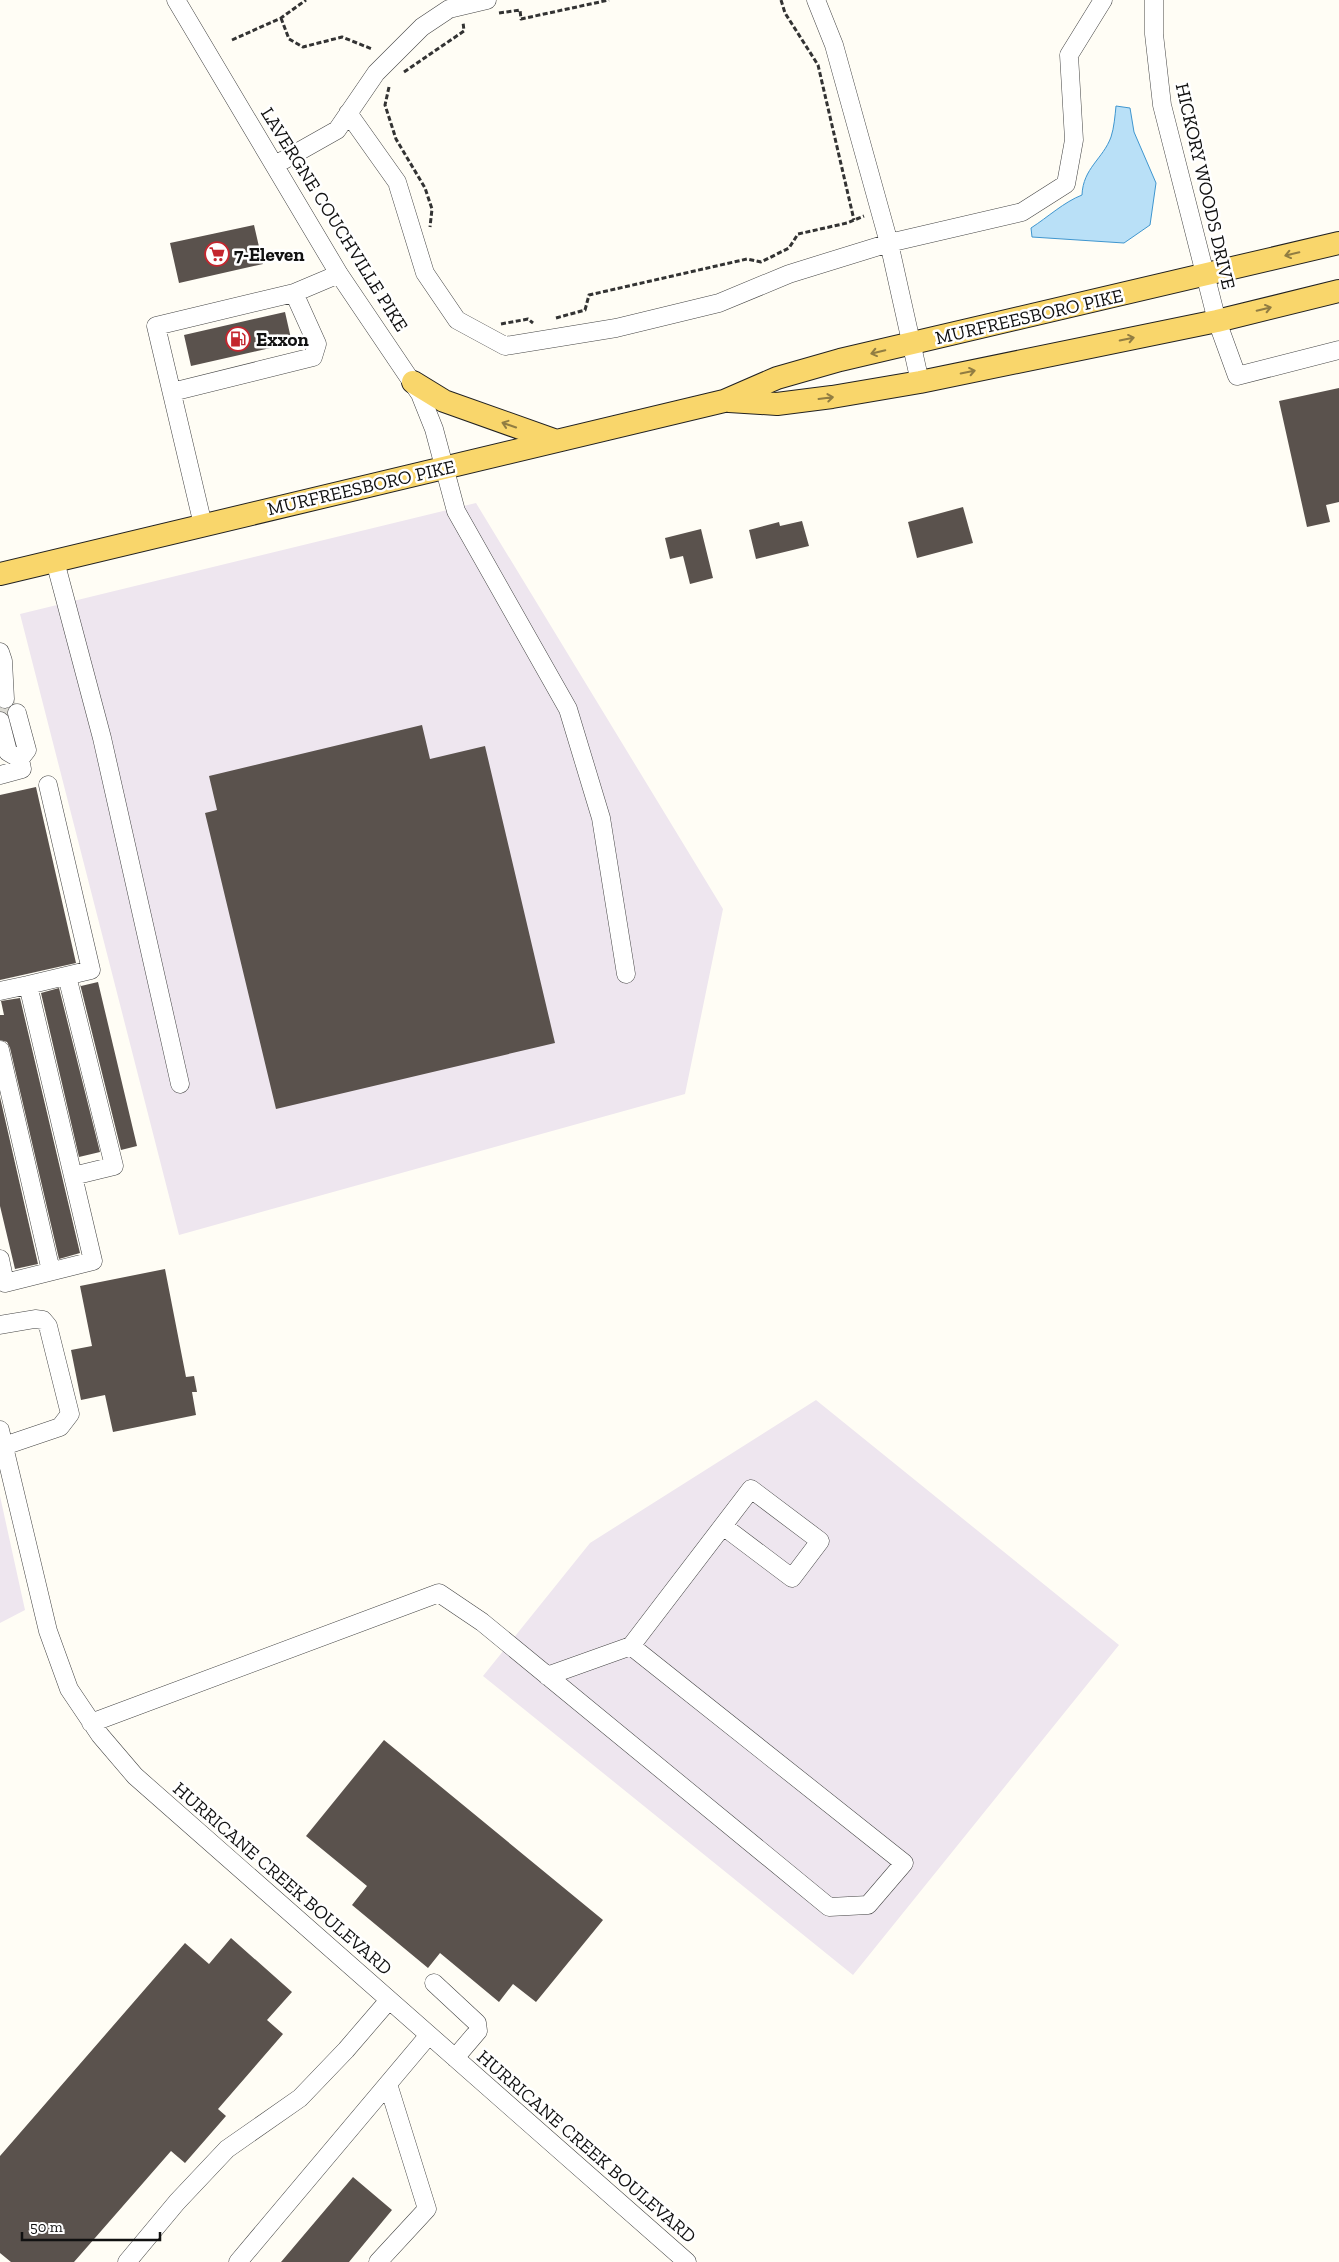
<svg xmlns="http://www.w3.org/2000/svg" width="1339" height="2262" font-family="'Zilla Slab',serif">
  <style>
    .industrial { fill: #eee6ef }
    .water { fill: #b9e0f7; stroke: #3f96cf }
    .building { fill: #5a524d }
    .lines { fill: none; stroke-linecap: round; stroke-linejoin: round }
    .minor-tunnel { stroke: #dbdad3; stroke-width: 18; stroke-dasharray: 18 9; stroke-linecap: butt }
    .minor-casing { stroke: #444; stroke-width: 19 }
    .major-casing { stroke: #222; stroke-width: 24 }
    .path { stroke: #333; stroke-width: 3; stroke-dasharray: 5 2.5; stroke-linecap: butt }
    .minor { stroke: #fff; stroke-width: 18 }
    .major { stroke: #f9d66b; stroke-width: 22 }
    .oneway { stroke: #917d42 }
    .labels { text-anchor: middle; stroke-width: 5; stroke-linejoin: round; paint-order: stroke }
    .street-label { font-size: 19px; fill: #111; stroke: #fff }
    .poi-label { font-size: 19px; font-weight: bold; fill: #111; stroke: #fff; text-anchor: start }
  </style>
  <rect width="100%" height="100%" fill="#fffdf5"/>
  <path class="industrial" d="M476,503l247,406 -38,185 -506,141 -159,-621z
    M816,1400l303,245 -266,330 -370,-299 107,-133z
    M0,1496l25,114 -25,13z"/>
  <path class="water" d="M1116,106l14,2 4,24 22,51 -6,42 -26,18 -92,-6 -1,-9c17,-11 33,-26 51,-33 1,-27 21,-36 29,-58 3,-9 4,-21 5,-31z"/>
  <path class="building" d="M254,225l9,39 -84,19 -9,-40z
    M285,312l7,31 -101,23 -7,-31z
    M1339,388v114l-13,3 4,17 -23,5 -28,-126z
    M963,507l10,36 -56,15 -9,-36z
    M802,521l7,25 -53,13 -7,-29 30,-8 1,4z
    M701,529l12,49 -23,6 -7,-28 -13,3 -5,-21z
    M422,725l8,34 55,-13 70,297 -279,66 -71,-296 12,-3 -8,-34z
    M36,787l40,176 -76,17v-185z
    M98,982l39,164 -16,4 -41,-166 1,2z
    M59,988l41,164 -21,5 -38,-164z
    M20,998l60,255 -21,6 -49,-211 -3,-6 -7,-2v-25h4l-3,-14z
    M0,1097l38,167 -23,5 -15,-63z
    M165,1269l21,108 8,-1 3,16h-5l4,23 -83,17 -8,-37 -24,5 -10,-50 21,-4 -12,-60z
    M384,1740l219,180 -67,82 -23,-18 -14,18 -59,-49 -12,15 -76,-63 15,-19 -61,-50z
    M231,1938l61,54 -25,28 16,14 -65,75 8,7 -41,47 -14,-12 -97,111h-63l-11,-9v-97l185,-213 24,21z
    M353,2177l39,33 -43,52h-68z"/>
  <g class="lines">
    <path class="minor-tunnel" d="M5,699l4,16"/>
    <g class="minor-casing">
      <path id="minor" d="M176,0l163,274 81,120 14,35 22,82 112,198 33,109 25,156
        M816,0l18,45 55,198 133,-31 44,-28 8,-44 -5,-85 34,-55
        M1154,0v34l8,71 55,216 20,55 102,-26
        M348,113l49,69 28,91 32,47 48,26 111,-18 103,-25 70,-29 100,-31 31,139
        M275,165l62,-35 39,-57 46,-46 27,-18 38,-9
        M172,392l141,-35 4,-13 -23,-51
        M203,525l-47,-199 138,-33 45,-19
        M55,561l47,177 78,346
        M0,652l3,9 2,38
        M17,713l10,37 -7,9
        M0,721l8,31 12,7 2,10 -22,6
        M67,976l47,190 -41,10
        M28,985l63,-15 -43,-185
        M0,991l28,-6 65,276 -88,22 -5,-24
        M0,1050l51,221
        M0,1325l35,-6 8,1 5,6 22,88 -10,13 -56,19
        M0,1430l48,201 21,58 31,46 35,41 552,486
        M631,1646l120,-157 69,52 -28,37 -69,-52
        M91,1723l348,-130 43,29 347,285 39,-2 36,-42 -273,-217 -84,30
        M434,1983l43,40 1,8 -23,27
        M127,2262l50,-60 50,-53 73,-51 46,-48 43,-50
        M238,2262l191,-227
        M378,2262l49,-53 -39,-125"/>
    </g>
    <g class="major-casing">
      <path id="major" d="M413,382l31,19 110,39
        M729,401l48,3 55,-7 88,-15 297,-61 122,-30
        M0,574l724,-173 53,-23 63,-18 499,-117"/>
    </g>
    <path class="path" d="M781,0l4,13 33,52 36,155
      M499,13l21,-3 1,9 88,-19
      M281,18l8,21 14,8 39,-10 30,12
      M232,40l49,-22 25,-18
      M404,72l60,-41 -1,-9
      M389,87l-4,18 11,34 29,49 7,21 -2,18
      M556,318l29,-8 4,-15 158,-36 14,3 28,-14 9,-14 49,-11 17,-7
      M501,324l27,-5 5,4"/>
    <use href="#minor" class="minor"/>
    <use href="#major" class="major"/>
  </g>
  <defs><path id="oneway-shaft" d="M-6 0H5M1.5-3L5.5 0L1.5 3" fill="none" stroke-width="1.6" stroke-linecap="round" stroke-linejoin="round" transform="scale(1.25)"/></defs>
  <g class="oneway">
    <use href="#oneway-shaft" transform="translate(1292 254) rotate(167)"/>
    <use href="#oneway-shaft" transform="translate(1264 309) rotate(-13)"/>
    <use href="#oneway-shaft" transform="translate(1127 339) rotate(-12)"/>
    <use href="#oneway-shaft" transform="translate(878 352) rotate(167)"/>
    <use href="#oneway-shaft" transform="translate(968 372) rotate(-12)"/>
    <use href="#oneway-shaft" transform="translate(826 398) rotate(-7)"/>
    <use href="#oneway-shaft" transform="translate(509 425) rotate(-161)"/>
  </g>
  <defs>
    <g id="supermarket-ring" transform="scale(1.25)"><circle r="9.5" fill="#fff" stroke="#c4262e" stroke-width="1.5"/><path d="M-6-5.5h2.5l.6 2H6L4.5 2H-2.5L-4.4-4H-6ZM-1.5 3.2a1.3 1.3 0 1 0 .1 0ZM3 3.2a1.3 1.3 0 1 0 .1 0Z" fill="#c4262e"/></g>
    <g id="fuel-ring" transform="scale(1.25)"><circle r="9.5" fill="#fff" stroke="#c4262e" stroke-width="1.5"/><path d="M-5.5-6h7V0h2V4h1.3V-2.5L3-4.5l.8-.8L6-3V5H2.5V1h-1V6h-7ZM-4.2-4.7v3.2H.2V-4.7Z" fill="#c4262e"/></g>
  </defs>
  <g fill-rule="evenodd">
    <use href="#supermarket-ring" x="217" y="254"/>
    <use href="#fuel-ring" x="238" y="339"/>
  </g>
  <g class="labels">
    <g class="street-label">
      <text transform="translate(1206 186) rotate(77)" y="7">HICKORY WOODS DRIVE</text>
      <text transform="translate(335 219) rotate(58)" y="7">LAVERGNE COUCHVILLE PIKE</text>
      <text transform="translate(1029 316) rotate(-13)" y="7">MURFREESBORO PIKE</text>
      <text transform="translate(361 487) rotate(-13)" y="7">MURFREESBORO PIKE</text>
      <text transform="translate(283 1878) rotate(41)" y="7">HURRICANE CREEK BOULEVARD</text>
      <text transform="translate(587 2146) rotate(41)" y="7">HURRICANE CREEK BOULEVARD</text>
    </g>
    <g class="poi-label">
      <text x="234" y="261">7-Eleven</text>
      <text x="256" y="346">Exxon</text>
    </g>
  </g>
  <path d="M22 2232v8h138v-8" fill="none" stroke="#111111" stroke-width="2.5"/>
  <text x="30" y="2232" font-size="15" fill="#111111" stroke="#ffffff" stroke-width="4" paint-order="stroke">50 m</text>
</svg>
